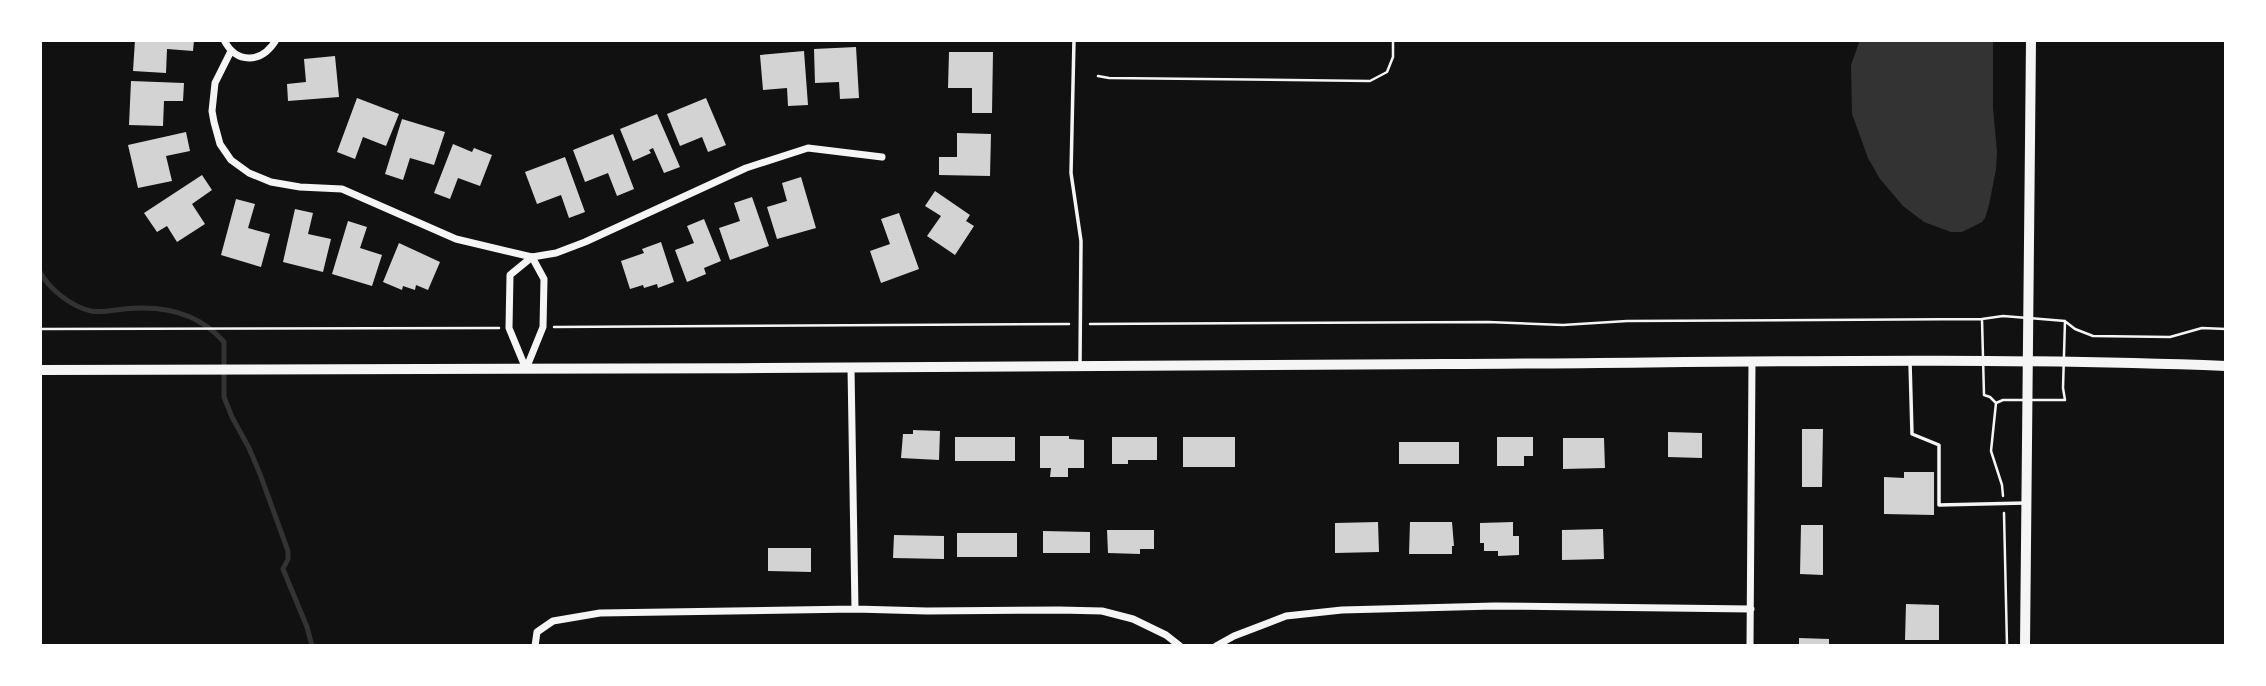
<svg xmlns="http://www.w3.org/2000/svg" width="2266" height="686" font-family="Roboto,sans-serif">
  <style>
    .water { fill: #333 }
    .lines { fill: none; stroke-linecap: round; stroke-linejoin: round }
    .stream { stroke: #333; stroke-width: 5 }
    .building { fill: #d3d3d3 }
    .path { stroke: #f5f5f5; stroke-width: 2.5 }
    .service { stroke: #f5f5f5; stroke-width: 3.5 }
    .minor { stroke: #f5f5f5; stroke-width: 7 }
    .tertiary { stroke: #f5f5f5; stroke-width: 10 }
    .secondary { stroke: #f5f5f5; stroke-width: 10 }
  </style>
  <rect width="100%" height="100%" fill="#111"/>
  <path class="water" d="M1860,40h133v68l4,44 -1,17 -7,36 -4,13 -3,4 -20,10h-11l-27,-10 -21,-16 -23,-27 -12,-21 -16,-44 -1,-49z"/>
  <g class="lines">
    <path class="stream" d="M40,272c9,17 32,35 51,39 11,2 22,-1 33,-2 38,-4 74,3 100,33v55l8,20 17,31 11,26 28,77v8l-5,10 24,58 5,19"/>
  </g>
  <path class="building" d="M135,40h59l-1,11 -26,-2 -1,24 -33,-2z
    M856,47l3,51 -19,1 -1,-17 -24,1 -1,-34z
    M804,51l4,54 -20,1 -1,-18 -24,2 -3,-35z
    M949,52h44l-1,61h-20v-25h-24z
    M335,56l4,41 -51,4 -1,-17 19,-2 -2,-23z
    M131,81l53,2 -1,18h-19l-1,25 -34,-1z
    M357,98l42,16 -13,32 -23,-9 -8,22 -18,-7z
    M706,98l20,47 -18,7 -6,-15 -22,9 -13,-32z
    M657,114l23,53 -16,6 -11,-25 -4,2 2,3 -18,8 -13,-32z
    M402,119l43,13 -11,33 -24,-7 -7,22 -18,-6z
    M186,132l4,19 -24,5 6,25 -34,7 -10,-43z
    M957,133l34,1 -1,42 -51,-1v-18h18z
    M613,134l21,55 -17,7 -9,-23 -23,9 -12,-32z
    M453,144l19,8 2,-4 18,7 -12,31 -22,-8 -8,21 -16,-6z
    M565,157l20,55 -16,6 -8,-23 -24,9 -12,-32z
    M202,175l10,15 -20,14 13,20 -28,18 -10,-16 -10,6 -13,-19z
    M801,177l15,51 -39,11 -10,-32 20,-6 -5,-18z
    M935,191l35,24 -4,6 8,5 -19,29 -28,-19 14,-20 -16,-10z
    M752,197l17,49 -39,14 -11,-32 21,-7 -6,-18z
    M236,199l19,5 -7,24 22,6 -9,33 -40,-12z
    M295,209l18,4 -5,21 23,5 -8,33 -40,-10z
    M899,213l20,56 -38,14 -11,-32 20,-7 -9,-25z
    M704,219l17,42 -17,7 2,6 -19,8 -12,-32 19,-7 -7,-17z
    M348,221l19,6 -7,21 22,7 -10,31 -40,-12z
    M661,242l13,40 -16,6 -1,-4 -13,4 -1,-3 -13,4 -9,-28 23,-8 -2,-4z
    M399,243l41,19 -12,28 -12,-5 -1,5 -12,-4 -1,4 -19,-8z
    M1802,429h21l-1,58h-20z
    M913,430l27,1 -1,29 -38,-2 2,-24h10z
    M1668,432l34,1v25l-34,-1z
    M1040,436h29v3l15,1v28h-16v9h-18l1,-9h-11z
    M955,437h60v24h-60z
    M1112,437h45v23h-29v4h-16z
    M1183,437h52v30h-52z
    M1497,437h36v19h-9v10h-27z
    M1563,438h41l1,30 -42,1z
    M1399,442h60v22h-60z
    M1904,472h30v43l-50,-1v-37l20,1z
    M1378,522l1,30 -44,1v-30z
    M1410,522h42l2,24h-2v8h-43z
    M1513,522v14h6v19l-21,1v-5h-14v-8h-4v-20z
    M1801,525h22v50l-23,-1z
    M1603,529l1,30 -42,1v-30z
    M1107,530h47v19h-14v5l-32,-1z
    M1043,531l47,1v21h-47z
    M957,533h60v24h-60z
    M894,535l50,1v23l-51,-1z
    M768,548h43v24l-43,-1z
    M1906,604l33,1v35h-34z
    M1799,638l30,1v7h-30z"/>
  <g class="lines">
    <path class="path" d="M1098,76l11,2 261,3 17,-9 6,-15v-17
      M2003,316l62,5 -2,67 2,12h-62l-7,3 -6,-6 -6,-2 -2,-76z
      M2066,322l9,7 18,7 77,1 32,-9 24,1
      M1090,324l398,-2 75,3 64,-4 355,-2
      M554,327l515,-3
      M40,329l459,-1
      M1996,403l-5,48 11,34 1,11
      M2004,513l3,133"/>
    <path class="service" d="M1074,40l-3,133 10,68 -1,122
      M1910,362l2,72 27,11v60l86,-2"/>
    <path class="minor" d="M224,40c13,25 38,23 52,0
      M231,51l-16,32 -3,28 2,11 6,22 11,16 18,13 22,9 29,5 42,2 114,50 76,18 24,-4 29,-11 161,-74 62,-20 74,9
      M532,257l12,22 -1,48 -17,42 -17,-41 1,-53z
      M851,368l4,241
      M535,646l2,-14 16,-11 47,-8 255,-4 72,2 132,-1 43,1 31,8 33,16 14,11
      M1216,646l18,-10 52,-20 56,-6 152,-4 257,3
      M1750,646l2,-284"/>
    <path class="tertiary" d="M2025,646l6,-606"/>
    <path class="secondary" d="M40,370c469,1 937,-4 1406,-6 260,-1 520,-8 780,2"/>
  </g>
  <rect width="2266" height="686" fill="none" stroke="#ffffff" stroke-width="84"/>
</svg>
